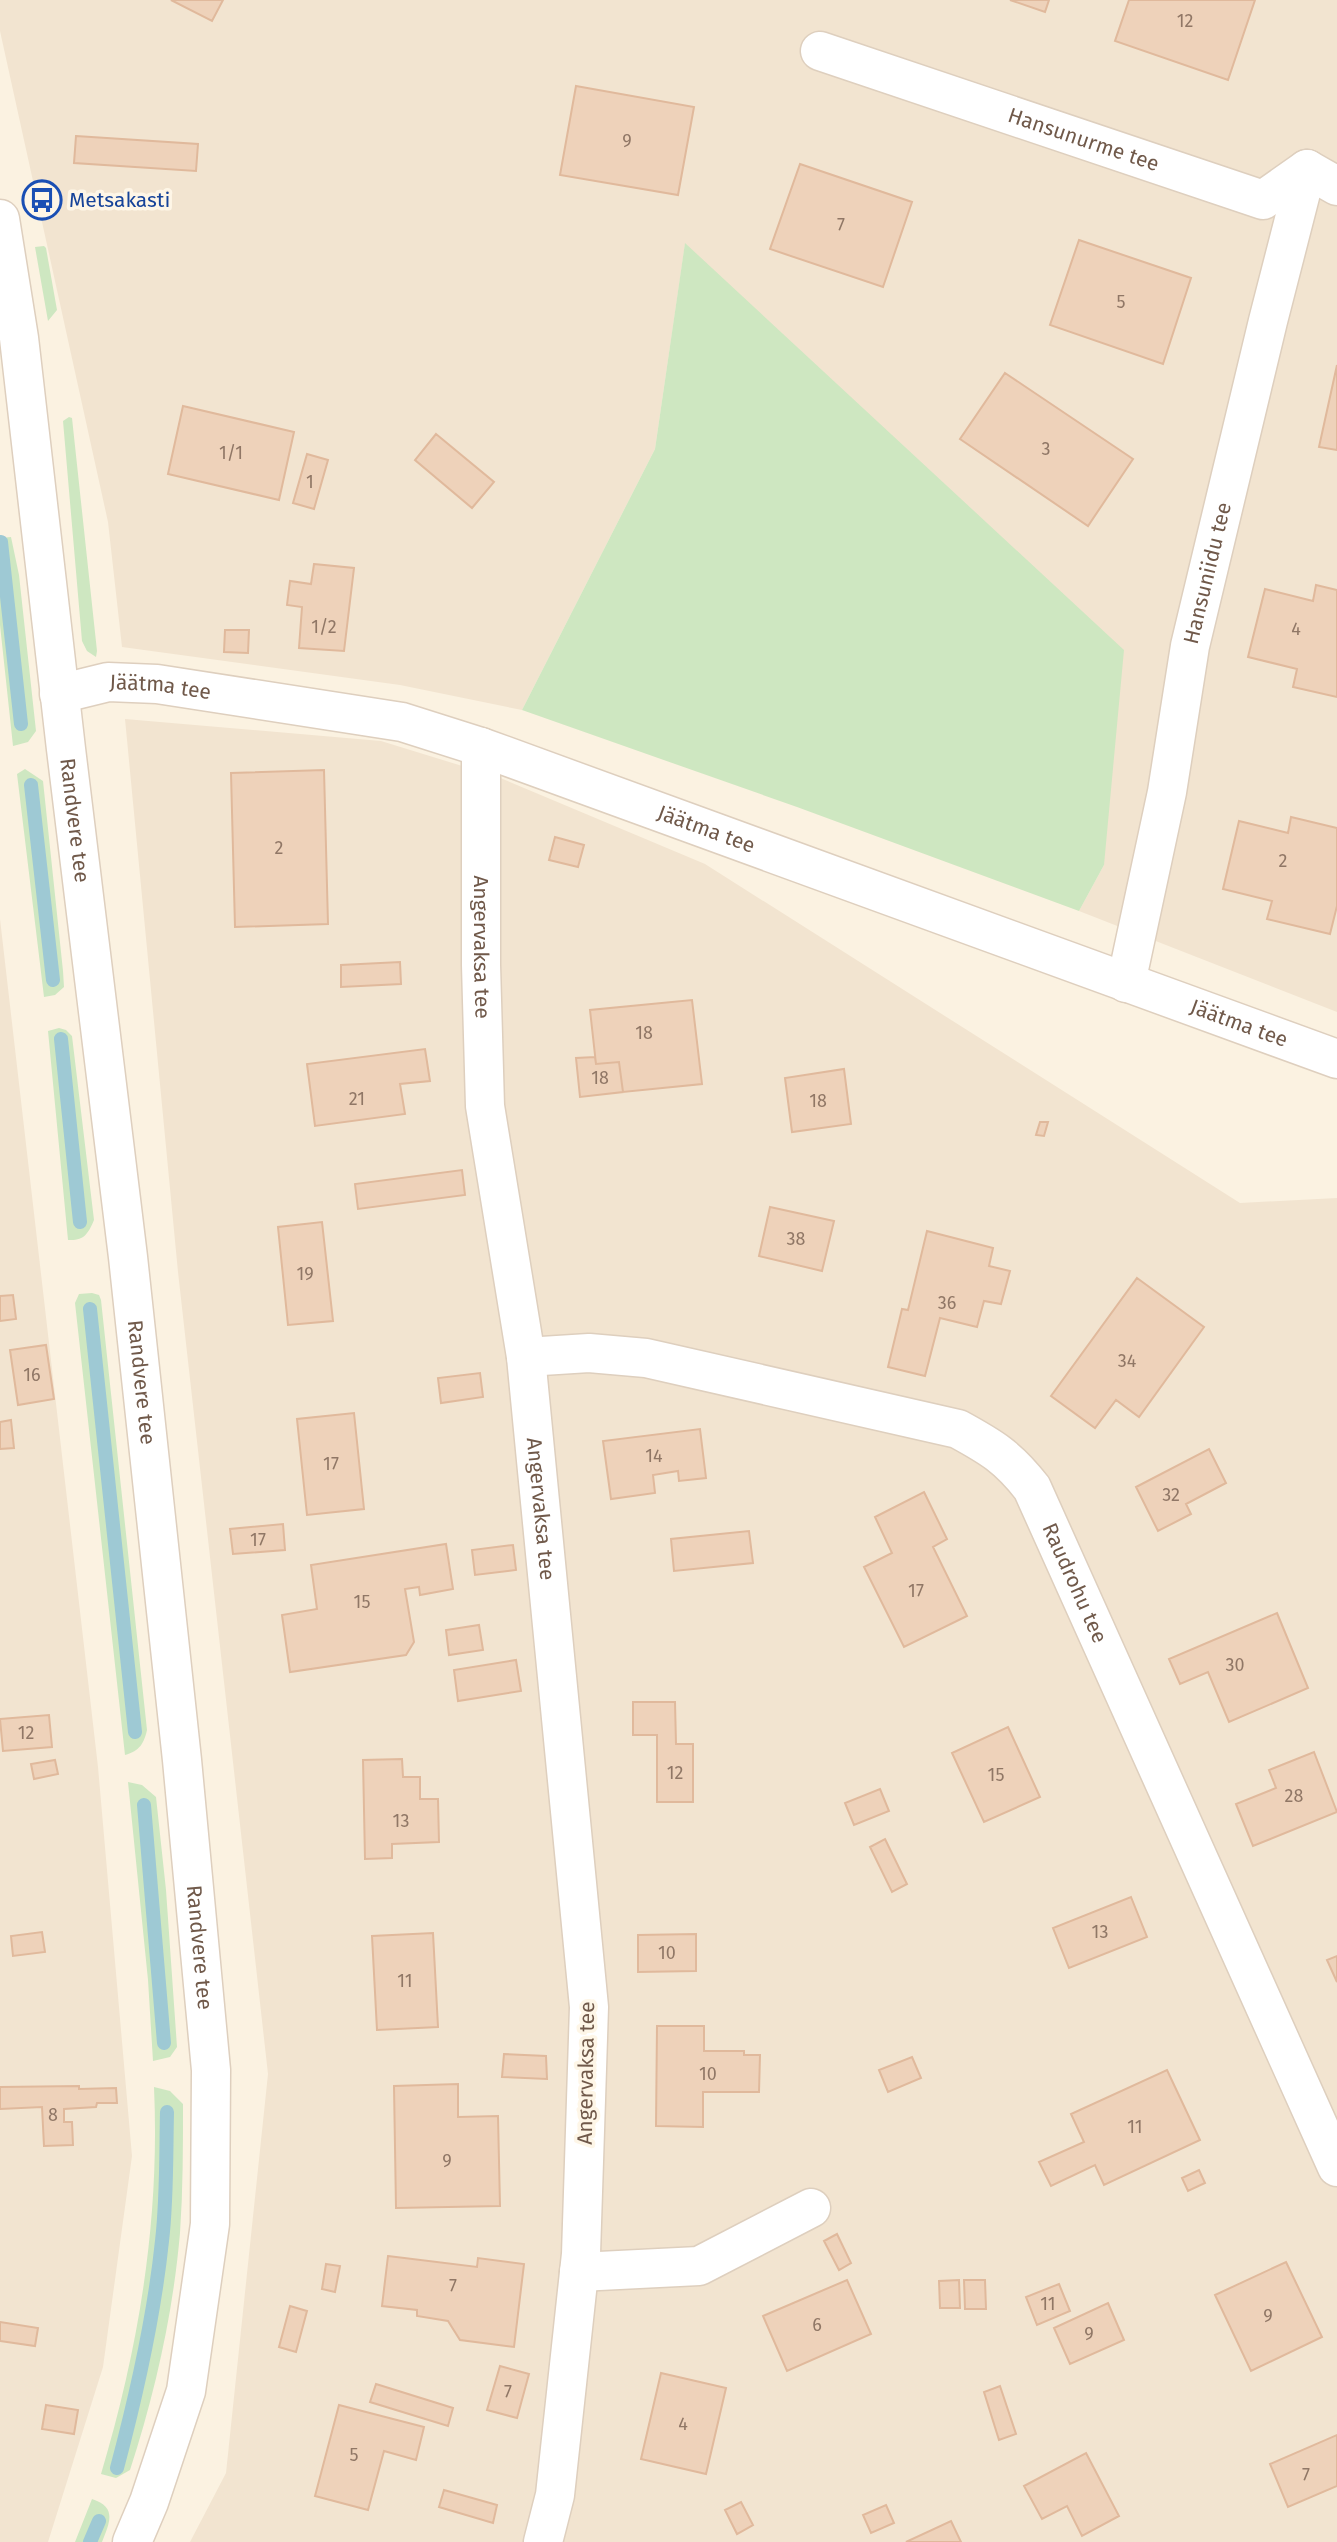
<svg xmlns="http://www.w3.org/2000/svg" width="1337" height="2542" font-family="'Fira Sans',sans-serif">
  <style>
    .residential { fill: #f2e4d0 }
    .green { fill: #cee7c1 }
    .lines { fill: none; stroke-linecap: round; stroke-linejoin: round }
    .stream { stroke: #9ec9d4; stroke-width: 14 }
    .building { fill: #eed2ba; stroke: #e0b99c; stroke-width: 2 }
    .minor-casing { stroke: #decfbe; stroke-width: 41 }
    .minor { stroke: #fff; stroke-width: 38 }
    .labels { text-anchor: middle; stroke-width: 7; stroke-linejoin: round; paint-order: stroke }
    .number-label { font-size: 18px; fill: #907766 }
    .street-label { font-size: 21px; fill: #70594a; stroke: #fef6e7 }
    .transit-label { font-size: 21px; fill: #164399; stroke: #fef6e7; text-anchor: start }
  </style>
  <rect width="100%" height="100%" fill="#fbf2e1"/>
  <path class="residential" d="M0,0h1337v1012l-258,-101 25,-46 -419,-621 -30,205 -133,261 -122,-25 -278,-38 -14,-125 -108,-491z
    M125,719l256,22 117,36 207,87 535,339 97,-5v1344h-1147l36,-69 42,-399 -90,-802z
    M0,919l98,848 34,389 -29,211 -55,175h-48z"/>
  <path class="green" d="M685,243l439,407 -20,215 -25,46 -282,-104 -275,-97 133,-261z
    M44,246l2,2 11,62 -9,11 -13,-74z
    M69,417l3,1 25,233 -1,6 -9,-6 -5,-10 -19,-220z
    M11,537l8,38 17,156 -8,11 -15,4 -13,-121v-87z
    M25,769l18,12 20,190 1,16 -9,8 -11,2 -27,-223z
    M59,1028l7,2 6,6 22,184c-6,14 -10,21 -26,20l-20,-209z
    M92,1293l7,2 2,5 46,430c-3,13 -7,21 -22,25l-50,-452 4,-9z
    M128,1782l14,3 14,12 10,93 11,157 -7,10 -17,4 -5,-81z
    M154,2087l16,4 13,13c0,43 0,86 -3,129 -7,81 -25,160 -50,237l-14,8 -15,-4c38,-127 59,-254 53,-387z
    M92,2499c25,8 18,23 10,43h-27z"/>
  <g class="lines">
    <path class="stream" d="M1,542l20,182
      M31,785l22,195
      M61,1039l19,183
      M90,1309l45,423
      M144,1805l20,238
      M117,2468c20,-75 37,-150 45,-227 5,-42 4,-86 5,-129
      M90,2542l9,-21"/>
  </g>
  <path class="building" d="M171,0h52l-11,21z
    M1010,0h39l-4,12z
    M1129,0h126l-27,80 -113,-39z
    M576,86l118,21 -16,88 -118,-20z
    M76,136l122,8 -2,27 -122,-8z
    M800,164l112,38 -29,85 -113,-38z
    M1079,240l112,38 -28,86 -113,-39z
    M1337,365v85l-18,-3z
    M1005,373l128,86 -45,67 -128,-87z
    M183,406l111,26 -15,68 -111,-26z
    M436,434l58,48 -22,26 -57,-48z
    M307,454l21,6 -14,49 -21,-6z
    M314,564l40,4 -10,83 -45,-3 3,-41 -15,-2 3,-24 21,3z
    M1316,585l21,5v107l-44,-10 4,-18 -49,-12 17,-68 48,12z
    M225,630h24l-1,23 -24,-1z
    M324,770l4,154 -93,3 -4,-154z
    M1291,817l46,11v78l-7,28 -63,-15 5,-18 -49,-12 16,-68 49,12z
    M555,837l29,8 -6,22 -29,-7z
    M400,962l1,22 -60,3v-22z
    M692,1000l10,84 -79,8 -4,-30 -23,2 -6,-54z
    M425,1049l5,32 -30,3 5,30 -90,12 -8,-62z
    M595,1057l1,7 23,-2 4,30 -43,5 -4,-39z
    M844,1069l7,55 -59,8 -7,-54z
    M1040,1122h8l-4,14 -8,-1z
    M462,1170l3,25 -107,14 -3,-25z
    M770,1207l64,14 -12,50 -63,-15z
    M322,1222l11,99 -45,4 -10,-98z
    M927,1231l66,17 -4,18 21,5 -9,33 -17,-3 -7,26 -37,-9 -15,58 -37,-9 14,-58 6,1z
    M1137,1278l67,49 -65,90 -23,-17 -21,28 -44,-32z
    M13,1295l3,24 -16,2v-25z
    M46,1345l8,54 -36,6 -8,-55z
    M480,1373l3,24 -42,6 -3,-25z
    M354,1413l10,96 -57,6 -10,-96z
    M11,1420l3,28 -14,1v-27z
    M700,1429l6,49 -27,3 -1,-10 -25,4 2,18 -44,6 -8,-58z
    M1209,1449l17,34 -40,21 5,10 -33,17 -22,-44z
    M924,1492l23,47 -14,8 34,69 -63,31 -40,-80 28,-14 -17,-36z
    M283,1524l2,26 -52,4 -3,-25z
    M749,1531l4,32 -79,8 -3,-32z
    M446,1544l7,45 -33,6 -1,-8 -14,2 9,53 -8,13 -116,17 -8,-57 35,-6 -6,-44z
    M513,1545l3,25 -41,5 -3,-25z
    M1277,1613l31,75 -79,34 -21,-50 -28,12 -11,-25z
    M479,1625l4,25 -34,5 -3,-25z
    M516,1660l5,31 -63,10 -4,-31z
    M633,1702h42l1,42h17v58h-36v-67h-24z
    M49,1715l3,32 -49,4 -3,-32z
    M1008,1727l32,70 -56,25 -32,-69z
    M1314,1752l23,60 -84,34 -17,-42 40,-16 -7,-18z
    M402,1759l1,18h17v22h18l1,43 -47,2v14l-27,1 -2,-99z
    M55,1760l3,14 -24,5 -3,-15z
    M880,1789l9,22 -35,14 -9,-22z
    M885,1839l22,45 -15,8 -22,-45z
    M1131,1897l16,40 -78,31 -16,-40z
    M42,1932l3,20 -32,4 -2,-20z
    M433,1933l5,94 -61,3 -5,-94z
    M696,1934v37l-58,1v-37z
    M1337,1956v26l-10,-22z
    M657,2026h47v25h40v4h16l-1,37h-56v35l-47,-1z
    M504,2054l42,2 1,23 -45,-2z
    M912,2057l9,21 -33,14 -9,-22z
    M1167,2070l33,70 -96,45 -9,-20 -44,21 -12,-24 45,-20 -13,-28z
    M458,2084v33l40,-1 2,90 -104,2 -2,-122z
    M79,2086v3l37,-1 1,15h-20l-1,4 -32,2v13h8l1,23 -29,1 -2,-39 -42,2v-22z
    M1199,2170l6,13 -17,8 -6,-13z
    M837,2234l14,29 -12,7 -15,-29z
    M388,2256l89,11 1,-9 46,6 -10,83 -54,-7 -12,-19 -31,-5v-6l-35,-4z
    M1286,2262l36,75 -71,34 -36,-76z
    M326,2264l14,2 -5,26 -13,-3z
    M847,2280l24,54 -84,37 -24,-55z
    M959,2280l1,28h-20l-1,-27z
    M964,2280h21l1,29h-21z
    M1059,2284l11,27 -33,14 -11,-28z
    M1108,2303l16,37 -54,24 -16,-36z
    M290,2306l17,5 -11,41 -17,-5z
    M0,2322l38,6 -3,18 -35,-5z
    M500,2366l29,8 -12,44 -30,-8z
    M661,2373l65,15 -20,86 -65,-15z
    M376,2384l77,24 -5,18 -78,-24z
    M1000,2386l16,48 -17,6 -15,-48z
    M46,2405l32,5 -4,24 -32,-5z
    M339,2405l85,22 -8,33 -32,-9 -16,59 -53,-14z
    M1337,2435v51l-49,21 -18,-43z
    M1086,2453l33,63 -37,20 -15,-30 -25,13 -18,-33z
    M444,2490l53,15 -4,18 -54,-16z
    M741,2502l12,23 -16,9 -12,-24z
    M886,2505l8,18 -23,10 -8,-18z
    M951,2521l10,21h-55z"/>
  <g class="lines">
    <g class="minor-casing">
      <g id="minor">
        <path id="s1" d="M820,51l443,149 44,-31 30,17"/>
        <path id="s2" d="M0,219l19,119 47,411 62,508 54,503 29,310 -1,154 -24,167 -37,111 -17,40"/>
        <path id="s3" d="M59,694l49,-12 49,2 245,38 79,25 856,312"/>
        <path id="s4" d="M481,747v218l4,141 41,251 63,650 -8,247 -26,241 -12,47"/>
        <path id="s5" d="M1126,983l41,-191 23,-146 78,-325 39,-152"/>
        <path id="s6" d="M526,1357l63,-4 57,5 312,71c33,18 50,28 74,59l305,679"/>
        <path d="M579,2272l120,-6 112,-58"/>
      </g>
    </g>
    <use href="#minor" class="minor"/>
  </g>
  <defs>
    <g id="bus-ring" transform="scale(2.0125)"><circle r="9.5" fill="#fef6e7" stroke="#1a4fb4" stroke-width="1.5"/><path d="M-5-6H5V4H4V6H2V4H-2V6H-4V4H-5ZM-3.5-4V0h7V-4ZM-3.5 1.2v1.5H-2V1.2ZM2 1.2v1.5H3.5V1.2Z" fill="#1a4fb4"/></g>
  </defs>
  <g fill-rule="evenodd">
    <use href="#bus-ring" x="42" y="200"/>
  </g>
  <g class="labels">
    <g class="number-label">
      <text x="1185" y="27">12</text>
      <text x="627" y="147">9</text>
      <text x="841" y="231">7</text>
      <text x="1121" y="308">5</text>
      <text x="1046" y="455">3</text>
      <text x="231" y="459">1/1</text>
      <text x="310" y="488">1</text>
      <text x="324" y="633">1/2</text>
      <text x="1296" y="635">4</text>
      <text x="279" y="854">2</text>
      <text x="1283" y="867">2</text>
      <text x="644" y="1039">18</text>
      <text x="600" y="1084">18</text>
      <text x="357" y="1105">21</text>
      <text x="818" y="1107">18</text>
      <text x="796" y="1245">38</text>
      <text x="305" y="1280">19</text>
      <text x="947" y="1309">36</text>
      <text x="1127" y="1367">34</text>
      <text x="32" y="1381">16</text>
      <text x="654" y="1462">14</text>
      <text x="331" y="1470">17</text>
      <text x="1171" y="1501">32</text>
      <text x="258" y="1546">17</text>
      <text x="916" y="1597">17</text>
      <text x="362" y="1608">15</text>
      <text x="1235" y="1671">30</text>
      <text x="26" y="1739">12</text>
      <text x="675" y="1779">12</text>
      <text x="996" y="1781">15</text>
      <text x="1294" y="1802">28</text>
      <text x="401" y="1827">13</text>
      <text x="1100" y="1938">13</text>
      <text x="667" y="1959">10</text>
      <text x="405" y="1987">11</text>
      <text x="708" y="2080">10</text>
      <text x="53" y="2121">8</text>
      <text x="1135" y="2133">11</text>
      <text x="447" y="2167">9</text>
      <text x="453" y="2292">7</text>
      <text x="1048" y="2310">11</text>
      <text x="1268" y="2322">9</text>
      <text x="817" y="2331">6</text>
      <text x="1089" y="2340">9</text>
      <text x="508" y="2398">7</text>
      <text x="683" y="2430">4</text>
      <text x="354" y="2461">5</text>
      <text x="1306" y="2481">7</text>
    </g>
    <g class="street-label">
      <text dy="7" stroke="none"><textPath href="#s1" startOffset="278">Hansunurme tee</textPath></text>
      <text dy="7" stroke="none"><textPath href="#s5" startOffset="418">Hansuniidu tee</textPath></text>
      <text dy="7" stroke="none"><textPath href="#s3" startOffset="103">Jäätma tee</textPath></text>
      <text dy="7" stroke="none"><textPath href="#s2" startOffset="606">Randvere tee</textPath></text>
      <text dy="7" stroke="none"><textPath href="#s3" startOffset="670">Jäätma tee</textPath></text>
      <text dy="7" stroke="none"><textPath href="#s4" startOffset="200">Angervaksa tee</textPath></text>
      <text dy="7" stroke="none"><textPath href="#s3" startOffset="1237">Jäätma tee</textPath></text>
      <text dy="7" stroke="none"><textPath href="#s2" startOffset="1172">Randvere tee</textPath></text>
      <text dy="7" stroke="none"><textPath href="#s4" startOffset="766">Angervaksa tee</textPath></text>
      <text dy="7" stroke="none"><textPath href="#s6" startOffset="640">Raudrohu tee</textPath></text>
      <text dy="7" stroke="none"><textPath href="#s2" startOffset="1740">Randvere tee</textPath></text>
      <text transform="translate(586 2073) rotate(-89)" y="7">Angervaksa tee</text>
    </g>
    <g class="transit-label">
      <text x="69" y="207">Metsakasti</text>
    </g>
  </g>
</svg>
